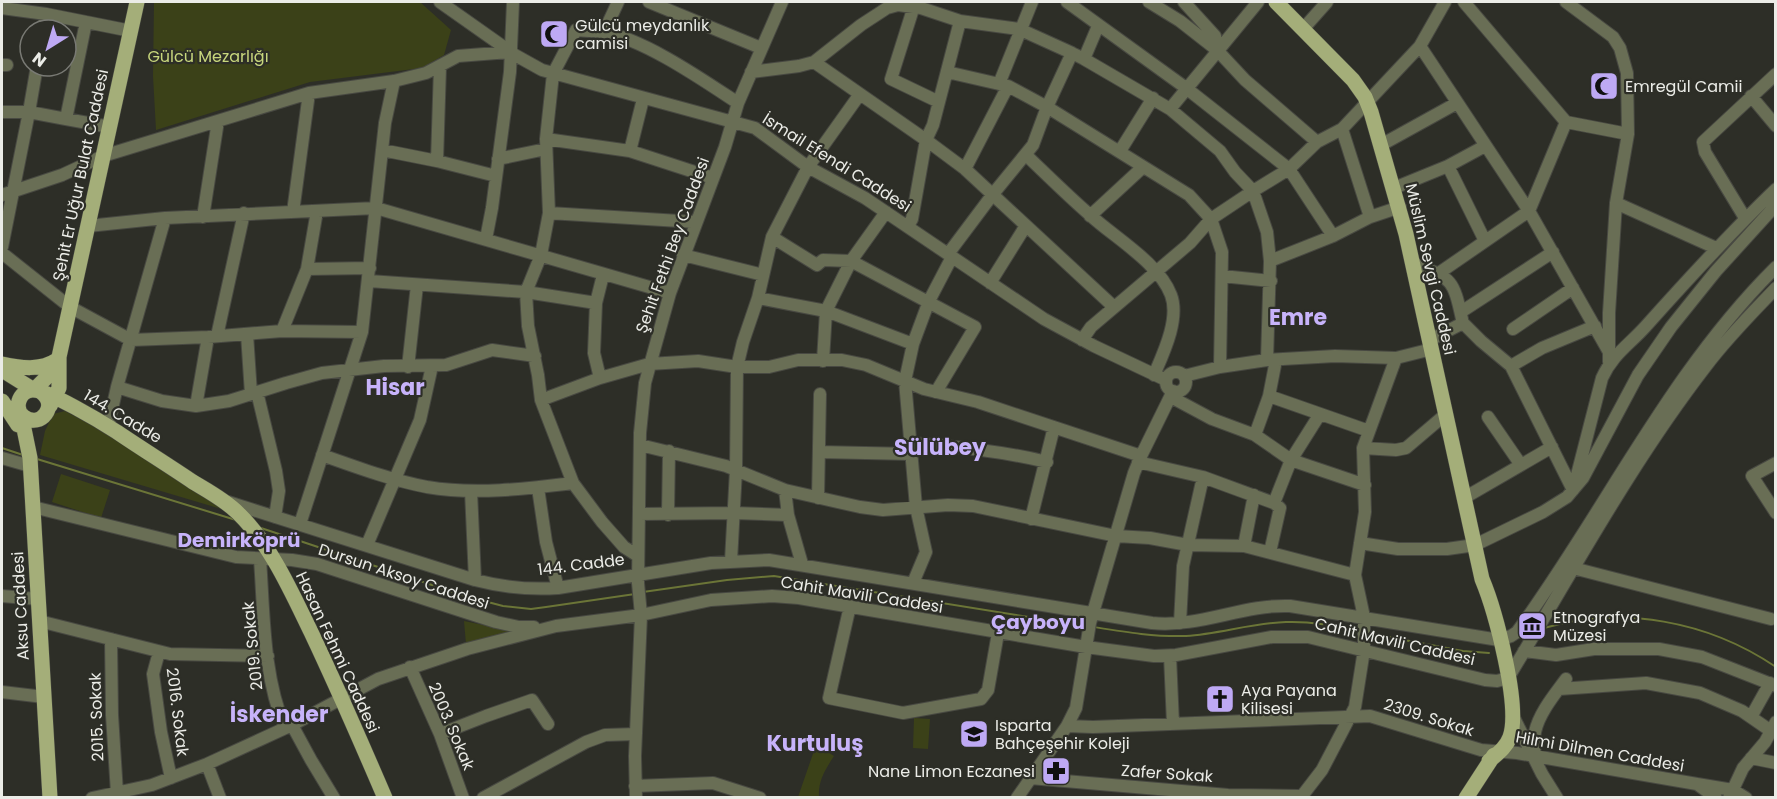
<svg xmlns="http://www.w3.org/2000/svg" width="1777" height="799" font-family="Poppins,sans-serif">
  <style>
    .green { fill: #3b4118 }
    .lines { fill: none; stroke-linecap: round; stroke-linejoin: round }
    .stream { stroke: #6b7537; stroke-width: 2 }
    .minor-casing { stroke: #484942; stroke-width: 14 }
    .major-casing { stroke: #484942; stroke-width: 16 }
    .minor { stroke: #696e55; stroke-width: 12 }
    .major { stroke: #a4ae79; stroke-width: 15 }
    .labels { text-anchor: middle; stroke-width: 4.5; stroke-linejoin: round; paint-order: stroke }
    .poi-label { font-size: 16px; fill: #ebece7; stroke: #2d2e27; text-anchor: start }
    .park-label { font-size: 16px; fill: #c7d67c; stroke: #2d2e27 }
    .street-label { font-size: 16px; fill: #ebece7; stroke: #2d2e27 }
    .quarter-label { font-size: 20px; font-weight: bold; fill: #c7b3fa; stroke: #2d2e27 }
    .district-label { font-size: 22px; font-weight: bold; fill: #c7b3fa; stroke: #2d2e27 }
  </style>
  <rect width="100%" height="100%" fill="#2d2e27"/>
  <path class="green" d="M154,2h266l31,28 -7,25 -22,13 -112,14 -154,48 -3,-54z
    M65,411l40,21 123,79 -188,-56 5,-24 8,-17z
    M61,474l49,16 -9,28 -49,-16z
    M464,621l53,11 -51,12z
    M914,718l16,1 -2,30 -15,-1z
    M816,745l18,11c-9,14 -16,25 -15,41h-21z"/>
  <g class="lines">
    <path class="stream" d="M2,448l21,7
      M37,459l199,61
      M261,528l204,68 38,10 28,3 15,-2 89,-13
      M643,592l84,-12 47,-4 311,50
      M1094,627c31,5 61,10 92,9 33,-2 66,-13 100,-14 25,-1 49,4 73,9
      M1544,628c78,-23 164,-7 232,39
      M1367,633l96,18 26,2"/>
    <g class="minor-casing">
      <path id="minor" d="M440,2l75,53 27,15 213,58 53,39 57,31 179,121 50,27 72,34
        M649,2l112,46
        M1067,2l119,86 103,81 44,67
        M1149,2l31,19 37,29 28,30 72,62
        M1184,2l31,34 2,14
        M1445,2l-25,44 109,165 80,141
        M1566,2l47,35 7,11 7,25 1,61 -12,69 -7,110v49
        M914,6l-23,73 48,23
        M2,8l44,6 -3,16
        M46,14l85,17
        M1303,29l24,-27
        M604,32l14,-30
        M1084,59l86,50 50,42 15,21 18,19 14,41 3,29 -3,99
        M814,62l112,78 39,29 149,138
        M2,65h5
        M37,66l-8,46 37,7 20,-97
        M751,72l48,-6 15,-4 47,-37 26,-17 11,-3 23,3 39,13 59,8 53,24
        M947,72l61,14 39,21 142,88 22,24 11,33 -2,115
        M999,84l33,-82
        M1751,96l25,30
        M1170,109l88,-107
        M2,112h27l-27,135
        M66,119l44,8
        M1566,122l62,12
        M1342,129l28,88
        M546,139l84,12 83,27
        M1381,145l76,-42
        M1485,146l-37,20 37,75
        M382,150l55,11 59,15
        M630,151l13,-52
        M1120,151l33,-53
        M1026,155c21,20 42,41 64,60 25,23 69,48 81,80 9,24 -8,59 -17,80
        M498,159l48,-10
        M437,161l3,-94
        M965,169l43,-83
        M1394,188l54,-22
        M2,195l60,-20 41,-19 206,-63 85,-12 32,-8 32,-17 52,-4
        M1616,203l100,45
        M293,212l16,-119
        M549,213l147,9
        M1090,216l53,-49
        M203,217l15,-96
        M1745,218l-40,-66 -2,-10 73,-68
        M88,226l77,-8 211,-10 294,85
        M908,226l4,-7 14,-79 7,-15 27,-104
        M772,237l45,28 6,-5 28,1 124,66 -39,65
        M486,239l6,-31 18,-136 3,-70
        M2,253l68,54 61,33 77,-3 74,-6 80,1
        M948,254l45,-60 40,-49 14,-38 25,-54 12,6 14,-33
        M683,255l80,20
        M1270,261l63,-25 37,-19 30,-10
        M1413,263c39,16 40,15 49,56
        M307,269l63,-1
        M1439,273l90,-62 37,-89 -102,-120
        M1222,276l49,5
        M369,281l157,11 70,11
        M990,283l35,-56
        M758,298l68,13 87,33
        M1461,312l92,-60
        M1513,329l60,-41
        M282,331l25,-62 10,-58
        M247,334l4,60
        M217,336l27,-123
        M1082,340l9,-13 99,-84 21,-24 42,-28 36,-22 28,-27 25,-13 78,-83
        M1430,340l33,-17 18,18 30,25 31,-18 53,-22
        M823,361l3,-50 25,-50 35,-49
        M1511,366l62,124
        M408,367l9,-82
        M1166 382a10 10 0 1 1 20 0a10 10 0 1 1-20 0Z
        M1184,376l36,-9 47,-7 68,-4 61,2 36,-9
        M600,378l-6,-25 2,-50 7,-28
        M117,387l45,14 34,5 33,-5 57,-18 36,-10 62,-7 62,-1 46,-15 43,6
        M257,392l19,79 3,20 -4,26
        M1269,396l100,35
        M1171,397l41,22 43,16 36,25 74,25
        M541,400l59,-22 49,-14 49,-3 39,6h32l29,-7h44l24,5 58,24 54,13 163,54
        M196,406l12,-69
        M1488,417l33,48
        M108,427l9,-40 48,-169
        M1255,435l14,-39 7,-36
        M912,443c45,4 90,8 135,19
        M640,445l86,21 59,24 75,17 23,3 65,-5 25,1 143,30 34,2 38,7 56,1 111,29
        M1363,448l33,2 10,-2 40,-34
        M819,452l93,2
        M322,455c34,12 69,25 105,32 47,8 99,2 146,-4
        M2,458l28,8
        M1138,462l65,15 71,26 6,5 -10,44
        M1776,463l-24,13 24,37
        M1576,479l26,-101c11,-24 27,-33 44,-52 42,-47 84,-93 130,-137
        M538,488l8,54 12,46
        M785,490l3,25 14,49
        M471,491l4,89
        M818,498l2,-104
        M1464,498l88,-51
        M228,502l247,78c27,7 55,10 83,8l153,-25 58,-3 383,63c47,5 91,-19 138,-17l209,34 12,-4 6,-4c88,-120 152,-259 259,-365
        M1274,503l17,-43 29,-46
        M33,507l203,50 56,3 25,4 179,58 23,5h15
        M639,514l95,-1 54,2
        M668,515l1,-64
        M1031,519l23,-92
        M300,524l62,-192 23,-209 9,-42
        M1360,543l38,6h49l28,-4 68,-33 24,-15 16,-19 55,-103 33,-48 45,-56 60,-66
        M367,545l53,-125 12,-54
        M1244,546l10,-51
        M638,556l-14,-9 -22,-25 -29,-39 -32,-83 -3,-25 -10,-49 -2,-34 15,-37 8,-42 -3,-74 7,-65 23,-44c9,1 19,1 27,2 41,7 100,48 135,71
        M260,559c4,55 3,117 25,169
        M731,561l5,-91 1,-103 6,-25 15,-44 14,-61 36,-70 52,-73
        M1573,568l198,51
        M913,583l13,-31 -10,-45 -11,-126 8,-37 16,-43 23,-44
        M2,596l36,3
        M850,606l-21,92 74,15 78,-14 7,-9 10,-57
        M39,621l131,33 98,2
        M1180,623l3,-57 20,-89
        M111,639l1,76 5,78
        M1524,651l32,4 38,-6h65l43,8 74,29
        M159,652l-6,22 8,58 10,46
        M1170,656l3,68
        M410,667l30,67 23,64
        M1559,689l87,-6 54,10 42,18 29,20
        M2,692l42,5
        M1513,716l29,58 15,24
        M1751,717l19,-34
        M292,725l19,35 23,38
        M1067,726l26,1 277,-11 111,34 36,3 180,31
        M440,734l46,-18 46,-16 16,24
        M1534,756c1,-8 0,-16 1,-24 4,-19 20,-38 31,-53
        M1751,758l25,5
        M207,764l13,34
        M1030,778l198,17 74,1 20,-26 33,-63 9,-57v-33l-9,-42 10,-63 -2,-64 33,-90
        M635,786l78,-3 47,15
        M92,798l60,-13 55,-21 85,-39 86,-46 89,-30 89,-23 85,-11 70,-15 61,-4 27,2 287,49 68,9 22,-1 96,-18h36l177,43 12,1 11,-3c64,-105 123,-215 198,-312 21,-28 46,-53 70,-78
        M483,798l103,-56 19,-7 31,-1
        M636,798l-1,-42 6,-141 -3,-32 2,-150 5,-50 25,-90 55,-146 13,-44 44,-101
        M1017,798l50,-72 9,-18 14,-85 44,-150 7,-17 32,-65
        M1716,798l-19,-14 36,6 13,8
        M1729,798l14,-30 22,-26 11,-20"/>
    </g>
    <g class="major-casing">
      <path id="major" d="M1276,2l77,78 12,17 6,15 35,122 76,345c13,31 39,127 28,158 -4,11 -13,17 -21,24
        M59,357l78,-355
        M2,364c18,4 39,7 55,-4
        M2,370l32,20
        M34,390l11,-11 14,-22v31l-9,18
        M41,392c18,13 0,37 -17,25 -11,-8 -5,-26 8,-27 15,-1 71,33 85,42 25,17 51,33 76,50 15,9 32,18 45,31 33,32 53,78 73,119 26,55 50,110 74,166
        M2,401l16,24
        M21,414l9,44 20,340
        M1466,798l28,-43"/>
    </g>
    <use href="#minor" class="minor"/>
    <use href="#major" class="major"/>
  </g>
  <defs>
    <g id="mosque-square" transform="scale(1.5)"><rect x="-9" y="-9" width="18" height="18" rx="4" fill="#bea9f4" stroke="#2d2e27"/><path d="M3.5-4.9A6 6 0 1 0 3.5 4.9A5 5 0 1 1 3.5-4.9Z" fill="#111"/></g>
    <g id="museum-square" transform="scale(1.5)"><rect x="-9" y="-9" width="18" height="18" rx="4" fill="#bea9f4" stroke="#2d2e27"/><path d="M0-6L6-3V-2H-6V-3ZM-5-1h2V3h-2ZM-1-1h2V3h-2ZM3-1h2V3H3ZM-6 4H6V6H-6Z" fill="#111"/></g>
    <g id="church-square" transform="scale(1.5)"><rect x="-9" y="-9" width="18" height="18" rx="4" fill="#bea9f4" stroke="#2d2e27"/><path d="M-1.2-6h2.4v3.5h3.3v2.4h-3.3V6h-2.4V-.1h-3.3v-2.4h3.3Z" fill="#111"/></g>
    <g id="school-square" transform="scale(1.5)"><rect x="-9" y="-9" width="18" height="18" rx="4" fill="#bea9f4" stroke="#2d2e27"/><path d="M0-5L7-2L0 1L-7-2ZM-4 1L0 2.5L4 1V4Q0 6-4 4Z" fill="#111"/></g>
    <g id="pharmacy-square" transform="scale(1.5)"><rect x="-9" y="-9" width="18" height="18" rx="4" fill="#bea9f4" stroke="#2d2e27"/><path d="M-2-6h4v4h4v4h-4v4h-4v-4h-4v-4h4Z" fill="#111"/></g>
  </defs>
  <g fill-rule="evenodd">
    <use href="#mosque-square" x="554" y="34"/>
    <use href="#mosque-square" x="1604" y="86"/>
    <use href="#museum-square" x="1532" y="626"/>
    <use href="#church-square" x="1220" y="699"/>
    <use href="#school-square" x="974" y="734"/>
    <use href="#pharmacy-square" x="1056" y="771"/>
  </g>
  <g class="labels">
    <g class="poi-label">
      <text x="575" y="31">Gülcü meydanlık<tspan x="575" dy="18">camisi</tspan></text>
      <text x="1625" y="92">Emregül Camii</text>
      <text x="1553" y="623">Etnografya<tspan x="1553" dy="18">Müzesi</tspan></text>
      <text x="1241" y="696">Aya Payana<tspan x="1241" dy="18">Kilisesi</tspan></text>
      <text x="995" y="731">Isparta<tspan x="995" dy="18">Bahçeşehir Koleji</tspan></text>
      <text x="1035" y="777" text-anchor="end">Nane Limon Eczanesi</text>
    </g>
    <g class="park-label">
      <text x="208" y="62">Gülcü Mezarlığı</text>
    </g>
    <g class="street-label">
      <text transform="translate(837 162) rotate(32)" y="6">İsmail Efendi Caddesi</text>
      <text transform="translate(80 175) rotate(-78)" y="6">Şehit Er Uğur Bulat Caddesi</text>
      <text transform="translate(672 245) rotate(-70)" y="6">Şehit Fethi Bey Caddesi</text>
      <text transform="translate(1431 269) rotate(77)" y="6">Müslim Sevgi Caddesi</text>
      <text transform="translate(123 416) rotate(31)" y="6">144. Cadde</text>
      <text transform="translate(581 564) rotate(-7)" y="6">144. Cadde</text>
      <text transform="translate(404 576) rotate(18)" y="6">Dursun Aksoy Caddesi</text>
      <text transform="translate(862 594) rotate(9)" y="6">Cahit Mavili Caddesi</text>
      <text transform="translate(20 606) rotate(-93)" y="6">Aksu Caddesi</text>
      <text transform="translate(1395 641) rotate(13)" y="6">Cahit Mavili Caddesi</text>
      <text transform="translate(252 646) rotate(-96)" y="6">2019. Sokak</text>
      <text transform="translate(338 652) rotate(65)" y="6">Hasan Fehmi Caddesi</text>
      <text transform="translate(178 712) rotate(83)" y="6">2016. Sokak</text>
      <text transform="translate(96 717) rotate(-92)" y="6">2015. Sokak</text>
      <text transform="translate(1429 717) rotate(17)" y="6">2309. Sokak</text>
      <text transform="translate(452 726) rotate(67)" y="6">2003. Sokak</text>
      <text transform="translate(1600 751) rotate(10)" y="6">Hilmi Dilmen Caddesi</text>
      <text transform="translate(1167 773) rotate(4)" y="6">Zafer Sokak</text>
    </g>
    <g class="quarter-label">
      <text x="239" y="547">Demirköprü</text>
      <text x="1038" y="629">Çayboyu</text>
    </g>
    <g class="district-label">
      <text x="1298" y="325">Emre</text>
      <text x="395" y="395">Hisar</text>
      <text x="940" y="455">Sülübey</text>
      <text x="279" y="722">İskender</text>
      <text x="815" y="751">Kurtuluş</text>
    </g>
  </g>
  <rect width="1777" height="799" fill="none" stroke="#ebece7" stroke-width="6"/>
  <g transform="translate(48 48) rotate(217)"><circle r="28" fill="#2d2e27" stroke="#797a74" stroke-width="1.5"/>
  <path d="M0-4.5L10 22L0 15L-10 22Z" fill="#bea9f4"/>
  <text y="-9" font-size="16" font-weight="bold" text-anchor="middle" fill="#ebece7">N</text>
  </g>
</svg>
